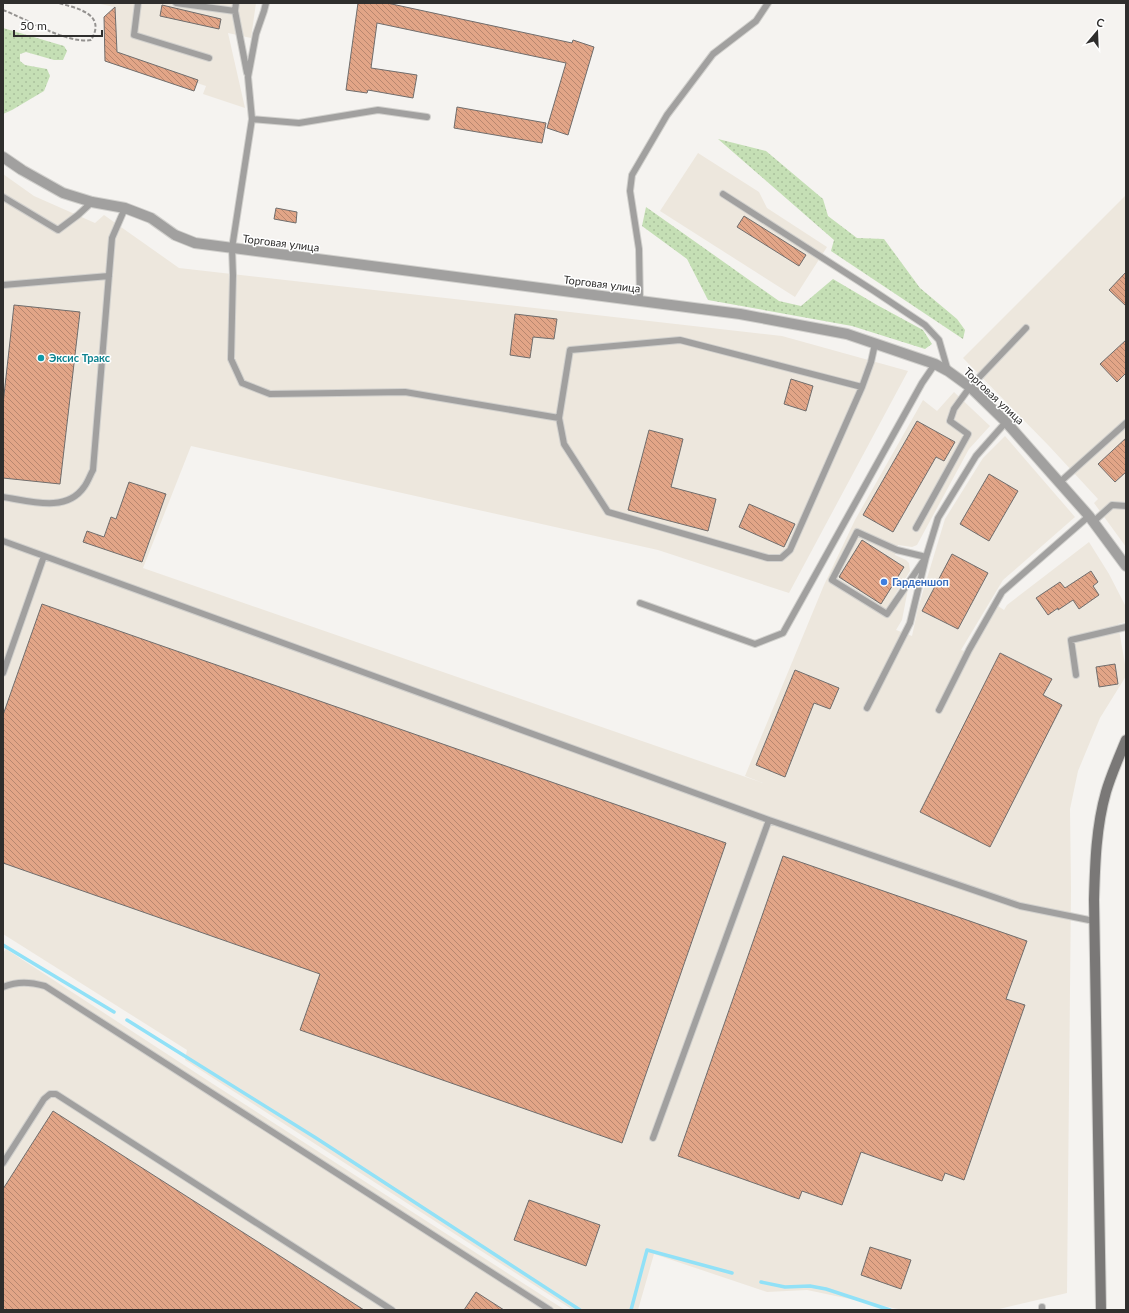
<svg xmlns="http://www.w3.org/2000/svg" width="1129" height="1313" font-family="Lato,sans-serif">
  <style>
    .built { fill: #ede7dd }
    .grass { fill: url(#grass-dots) }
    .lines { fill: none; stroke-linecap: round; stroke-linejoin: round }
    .stream { stroke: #91e1f7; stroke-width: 3.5 }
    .building { fill: url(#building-back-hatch); stroke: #706d6c }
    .service-casing { stroke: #d1d0cd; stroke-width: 8 }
    .minor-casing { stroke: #d1d0cd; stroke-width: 12 }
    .secondary-casing { stroke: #d1d0cd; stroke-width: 12 }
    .path { stroke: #949290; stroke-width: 2; stroke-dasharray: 4 2; stroke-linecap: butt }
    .service { stroke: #a1a09f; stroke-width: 6 }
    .minor { stroke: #a1a09f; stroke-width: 10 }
    .secondary { stroke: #7a7877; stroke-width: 10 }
    .culture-dot { fill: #0f9aa8; stroke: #fff; stroke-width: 1.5 }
    .shop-dot { fill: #3f7fe0; stroke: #fff; stroke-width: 1.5 }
    .labels { text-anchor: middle; stroke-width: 3; stroke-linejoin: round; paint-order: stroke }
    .street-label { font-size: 11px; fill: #2f2e2d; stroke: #fff }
    .culture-label { font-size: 11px; font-weight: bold; fill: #0d838f; stroke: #fff; text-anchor: start }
    .shop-label { font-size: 11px; font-weight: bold; fill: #366cbe; stroke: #fff; text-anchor: start }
  </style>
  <defs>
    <pattern id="grass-dots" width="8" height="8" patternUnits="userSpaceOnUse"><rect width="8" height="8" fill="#c5dfb5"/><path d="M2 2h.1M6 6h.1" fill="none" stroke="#aac09c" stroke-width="1.8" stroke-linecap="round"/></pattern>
    <pattern id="building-back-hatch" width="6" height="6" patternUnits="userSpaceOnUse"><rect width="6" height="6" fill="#e2a587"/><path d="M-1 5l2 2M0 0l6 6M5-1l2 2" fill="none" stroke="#b8876f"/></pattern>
  </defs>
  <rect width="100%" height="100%" fill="#f5f3f0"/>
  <path class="built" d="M96,3h160l-5,35 -23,-5 17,75 -42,-14 3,-8 -9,-3 -3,8 -89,-30 -1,-44 10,-10z
    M698,153l61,39 8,16 60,39 -32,50 -135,-86z
    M3,174l31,22 61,27 9,-8 75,53 603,68 126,35 -119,222 -131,-43 -467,-104 -48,122 620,215 -18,-7 79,-191 31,-65 68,-120 14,11 17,-19 36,34 -21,23 -52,96 -5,2 -14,-2 -3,10 11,5 3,3 1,8 -17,27 7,4 8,-13 -6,31 -6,10 16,6 6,-28 27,-89 38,-61 22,-22 70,81 -72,63 -42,70 10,3 27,-47 6,4 3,-5 82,-63 20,32 17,33v15l-8,2 8,46v6l-26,42 -22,53 -8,38 1,80 -4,404 -72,17h-92l-96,-20 -40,2 -113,-38 -16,56h-65l-388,-250 2,-10 -184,-116z
    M1126,195v352l-32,-44 4,-4 -49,-53 -86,-88z
    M6,949l204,133 355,228h-562v-357z"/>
  <path class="grass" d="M3,28l61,18 3,5 -4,9h-9l-28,-8 -6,2v7l5,4 22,4 3,7 -6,15 -32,19 -9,4z
    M718,139l48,12 57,48 5,17 29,22 27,1 36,49 37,31 8,11 -2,9 -132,-88 3,-11z
    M646,207l133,94 22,5 32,-27 44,26 46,25 9,14 -7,5 -73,-23 -144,-26 -21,-41 -45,-33z"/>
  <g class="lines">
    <path class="stream" d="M3,945l111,67
      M127,1020l189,118 264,172
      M761,1282l24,5 25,-1 16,3 64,21
      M631,1310l16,-60 85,23"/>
  </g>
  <path class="building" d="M358,3h29l185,40 1,-3 21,7 -26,88 -21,-7 19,-65 -189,-40 -6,45 46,7 -4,23 -45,-8 -1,3 -21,-3z
    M162,5l59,14 -2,10 -59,-13z
    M115,7l2,45 81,28 -4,11 -89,-30 -1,-44z
    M457,107l89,16 -4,20 -88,-15z
    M276,208l21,4 -1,11 -22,-4z
    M744,216l62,39 -7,11 -62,-39z
    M1126,272v34l-17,-16z
    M14,305l66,7 -20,172 -57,-6v-74z
    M515,314l42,5 -3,20 -21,-2 -3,21 -20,-3z
    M1126,340v33l-9,9 -17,-18z
    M791,379l22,7 -7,25 -22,-7z
    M917,421l38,21 -11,19 -8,-4 -43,75 -30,-17z
    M649,430l34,9 -12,48 45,12 -8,32 -80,-21z
    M1126,438v34l-11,10 -17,-18z
    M989,474l29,17 -29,50 -29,-17z
    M129,482l37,12 -24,68 -59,-20 4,-11 17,6 7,-20 5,2z
    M749,504l46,20 -11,23 -45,-20z
    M862,540l42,27 -23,37 -42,-27z
    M952,554l36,19 -30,56 -36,-18z
    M1091,571l7,11 -5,4 6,9 -20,14 -6,-9 -15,10v-2l-10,7 -12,-17 24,-16 5,6z
    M42,604l684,239 -104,300 -322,-113 20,-56 -317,-111v-148z
    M1000,653l52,26 -9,16 19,10 -72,142 -70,-35z
    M1115,664l3,20 -19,3 -3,-20z
    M795,670l44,18 -9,21 -16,-6 -29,74 -29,-12z
    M783,856l244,85 -21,58 19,6 -61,175 -19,-7 -3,8 -81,-29 -19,53 -40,-14 -3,8 -121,-43z
    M53,1111l252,161 59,38h-361v-121z
    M529,1200l71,25 -14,41 -72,-26z
    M870,1247l41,13 -10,29 -40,-14z
    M476,1292l28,18h-40z"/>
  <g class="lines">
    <g class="service-casing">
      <path id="service" d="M138,3l-4,32 75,23
        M176,3l59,8 1,-8
        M266,3l-2,8 -8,23 -8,43 4,42 -20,129 1,27 -2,84 11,24 28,11 135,-2 154,26
        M235,11l12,62
        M252,119l47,4 79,-13 49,7
        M723,194l151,97 51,34 14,15 9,31
        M3,197l55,33 20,-15 14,-13
        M3,285l106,-9
        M640,301l-1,-52 -9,-58 2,-16 35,-60 46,-61 43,-33 12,-18
        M862,387l-182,-47 -110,10 -11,68 5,26 44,68 160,46h13l9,-8 72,-163 9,-25 4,-18
        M1060,482l66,-59
        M3,497c27,4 63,16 81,-10 4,-5 6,-12 9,-17l19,-232 13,-30
        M1093,522l19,-17 14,1
        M916,528l52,-94 -18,-13 4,-12 16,-22 56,-59
        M857,532l40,18 29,7 -39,57 -55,-34z
        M3,541l766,279 251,86 74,15
        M640,603l115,41 28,-11 139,-250 13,-19
        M3,673l41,-117
        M1076,675l-5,-35 55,-13
        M867,708l43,-85 16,-66 12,-39 38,-62 30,-34
        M939,710l30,-60 33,-58 87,-76
        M3,987c15,-6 27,-5 42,-1l505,324
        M653,1138l116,-318
        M3,1163l41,-64 6,-5h6l336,216
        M1042,1307v3"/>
    </g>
    <g class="minor-casing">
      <path id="minor" d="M3,157l19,13 41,23 29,9 33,6 26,10 24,17 20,8 545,71 107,20 88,30 13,7 22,16 36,35 83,94 37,50"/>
    </g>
    <g class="secondary-casing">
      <path id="secondary" d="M1101,1310l-7,-410c1,-36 2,-73 12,-108 5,-17 13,-35 20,-52"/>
    </g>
    <path class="path" d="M3,10c24,9 63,34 88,30 16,-26 -14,-32 -33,-37"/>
    <use href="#service" class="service"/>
    <use href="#minor" class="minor"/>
    <use href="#secondary" class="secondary"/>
  </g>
  <circle class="culture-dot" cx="41" cy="358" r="4"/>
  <circle class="shop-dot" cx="884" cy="582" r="4"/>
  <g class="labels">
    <g class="street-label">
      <text transform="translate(281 243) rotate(7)" y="4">Торговая улица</text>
      <text transform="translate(602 284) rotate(7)" y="4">Торговая улица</text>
      <text transform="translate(994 396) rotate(43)" y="4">Торговая улица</text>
    </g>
    <g class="culture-label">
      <text x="49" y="362">Эксис Тракс</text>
    </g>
    <g class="shop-label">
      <text x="892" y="586">Гарденшоп</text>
    </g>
  </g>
  <rect width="1129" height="1313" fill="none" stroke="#2f2e2d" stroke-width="8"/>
  <g transform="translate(1097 32) rotate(19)" stroke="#ffffff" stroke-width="3" paint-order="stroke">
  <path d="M0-3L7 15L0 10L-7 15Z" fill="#2f2e2d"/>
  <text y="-6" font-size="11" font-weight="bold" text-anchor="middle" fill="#2f2e2d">С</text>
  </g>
  <path d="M14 30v6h88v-6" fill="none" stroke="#2f2e2d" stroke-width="2"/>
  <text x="20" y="30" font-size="12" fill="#2f2e2d" stroke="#ffffff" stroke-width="3" paint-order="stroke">50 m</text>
</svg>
